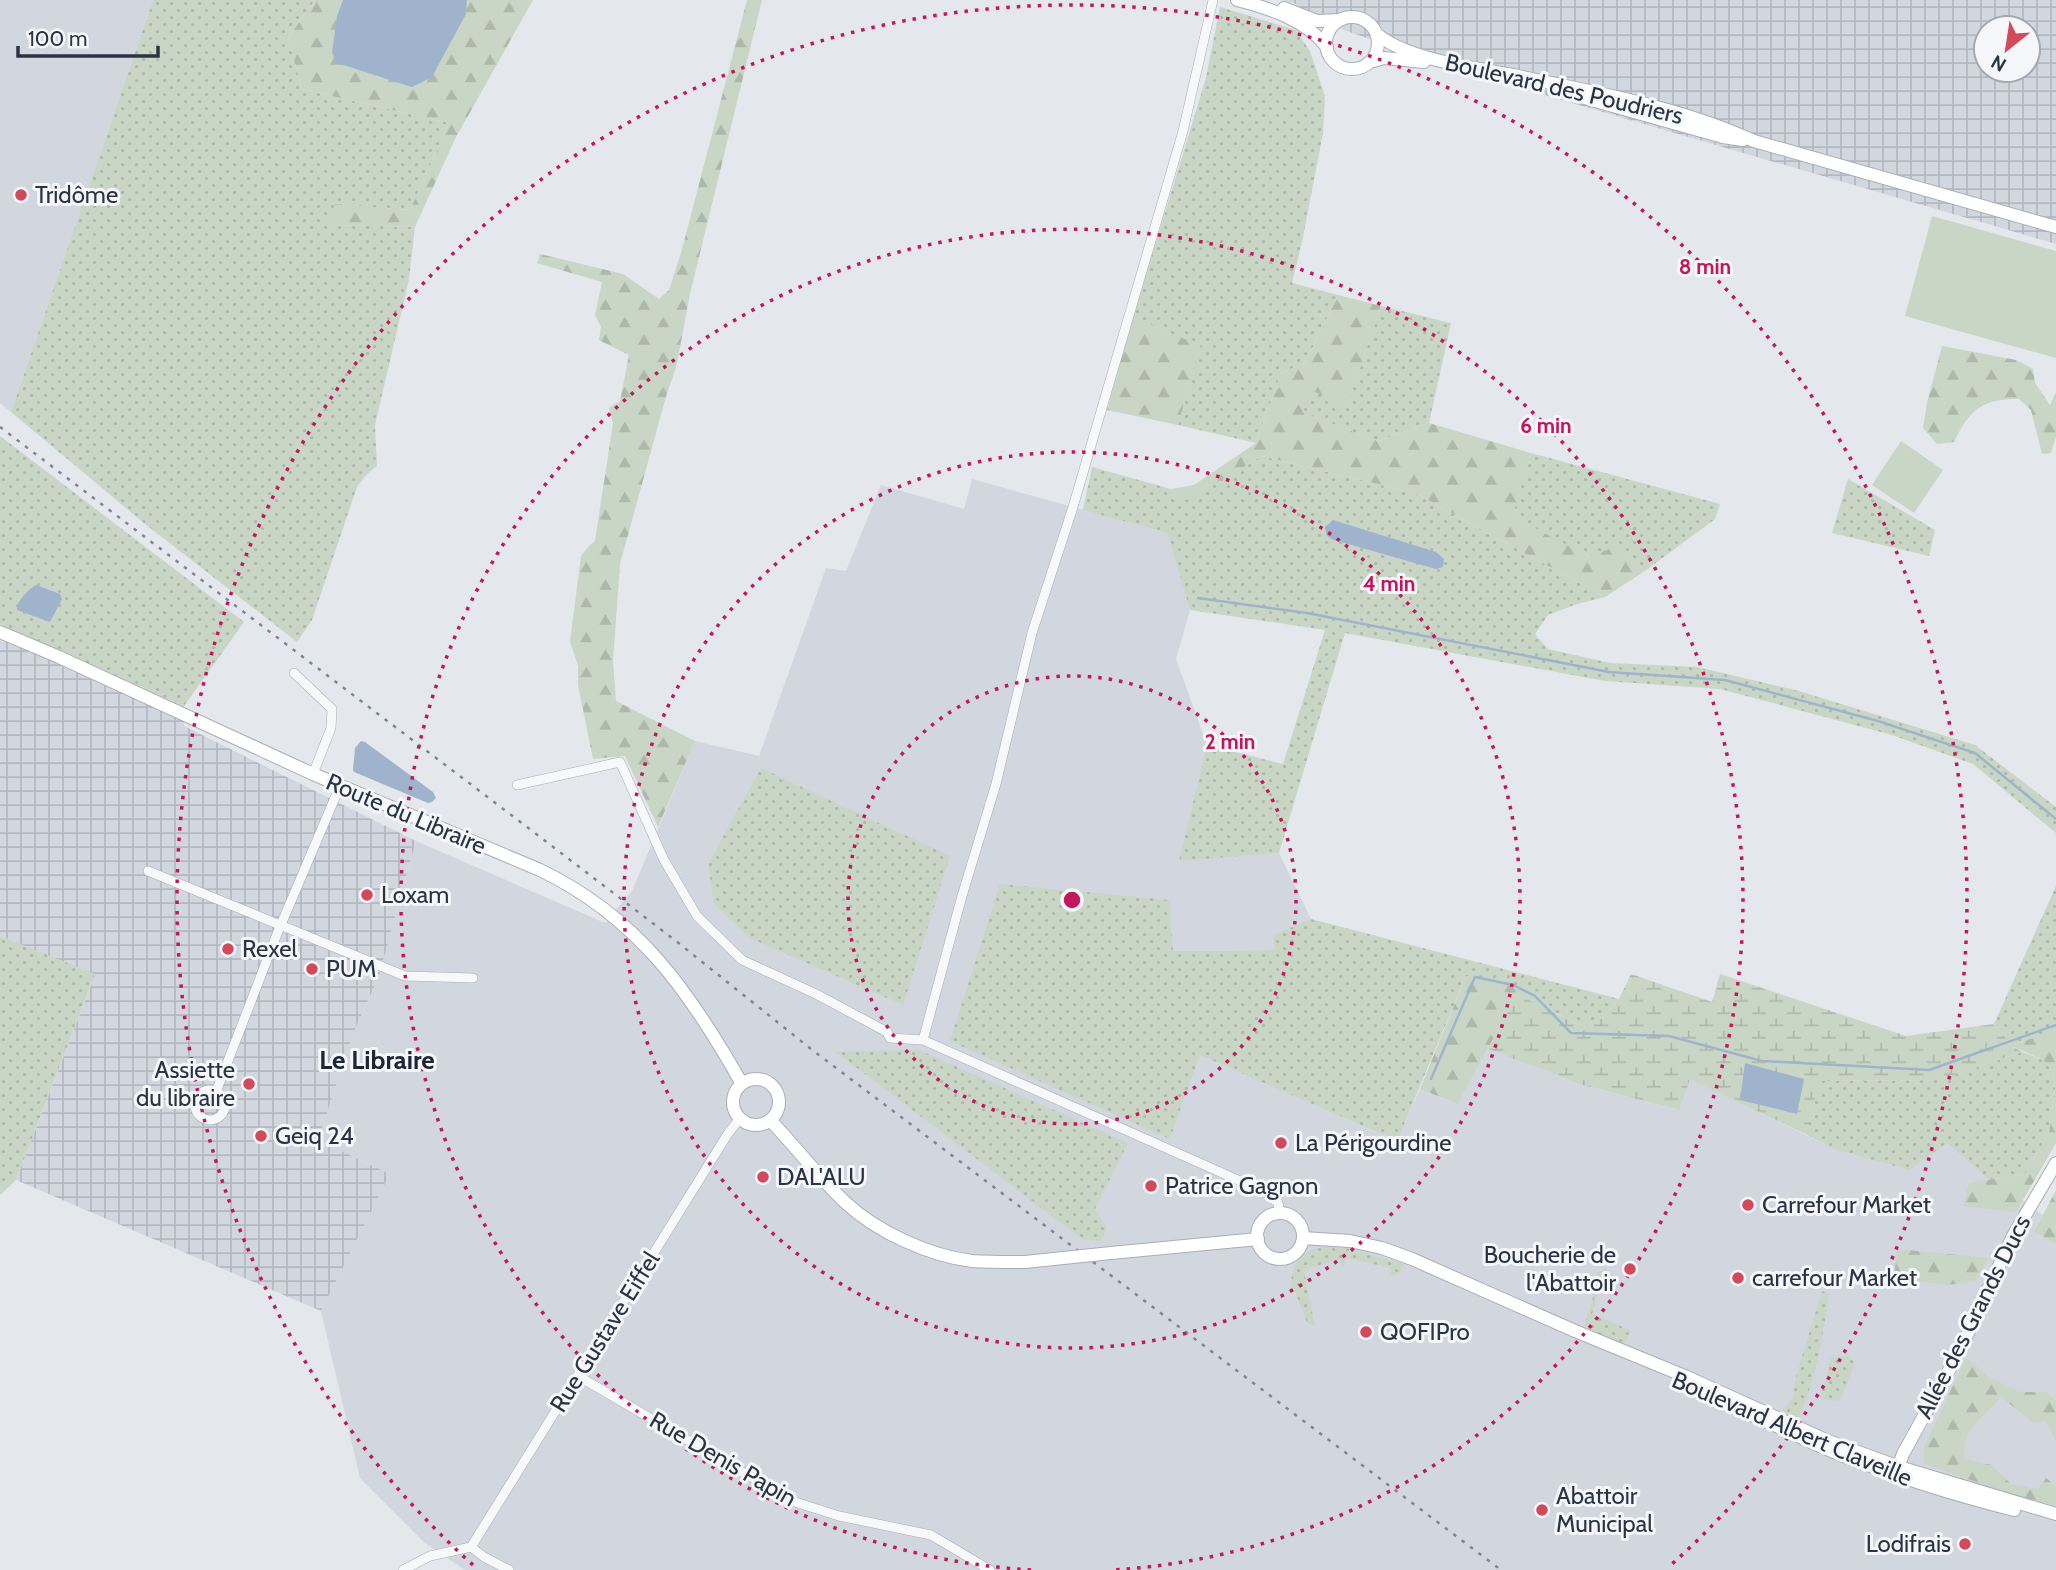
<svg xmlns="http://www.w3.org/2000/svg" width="2056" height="1570" font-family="Cabin,sans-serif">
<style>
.built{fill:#d2d6de}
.industrial{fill:url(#industrial-grid);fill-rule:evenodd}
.grass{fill:url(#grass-dots)}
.forest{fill:url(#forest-firs)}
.wetland{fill:url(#wetland-marsh)}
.pitch{fill:#c9d6c5}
.water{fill:#9fb4cc}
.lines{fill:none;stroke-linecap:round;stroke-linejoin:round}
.stream{stroke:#9fb4cc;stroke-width:2.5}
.minor-casing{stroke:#a9aeb7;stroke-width:10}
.secondary-casing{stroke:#a9aeb7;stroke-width:14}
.minor{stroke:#f7f8fa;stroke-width:9}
.secondary{stroke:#fff;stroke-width:12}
.rail{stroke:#7d8696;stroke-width:2.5;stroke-dasharray:3.5 7;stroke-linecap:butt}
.secondary-bridge-casing{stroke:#a9aeb7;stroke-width:14;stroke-linecap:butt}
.secondary-bridge{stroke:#fff;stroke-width:12}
.ring{fill:none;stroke:#c2185b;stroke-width:3.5;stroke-dasharray:3.5 7}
.poi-dot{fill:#d1495b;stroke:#f4f6f9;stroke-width:2.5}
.labels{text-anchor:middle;stroke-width:6;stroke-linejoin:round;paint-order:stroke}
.street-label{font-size:24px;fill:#2b3445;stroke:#f4f6f9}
.poi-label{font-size:24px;fill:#2b3445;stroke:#f4f6f9;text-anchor:start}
.neighbourhood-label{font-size:26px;font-weight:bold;fill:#1d2536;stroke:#f4f6f9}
.centre{fill:#c2185b;stroke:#f4f6f9;stroke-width:3.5}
.ring-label{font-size:21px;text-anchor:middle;font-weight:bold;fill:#c2185b;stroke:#f4f6f9;stroke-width:6;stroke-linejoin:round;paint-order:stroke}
</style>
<defs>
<pattern id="industrial-grid" width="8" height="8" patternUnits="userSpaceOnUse" patternTransform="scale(1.75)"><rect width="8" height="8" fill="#d2d6de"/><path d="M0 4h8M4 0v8" fill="none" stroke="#b4b8c0"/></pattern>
<pattern id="grass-dots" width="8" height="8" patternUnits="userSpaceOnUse" patternTransform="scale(1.75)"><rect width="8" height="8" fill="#c9d6c5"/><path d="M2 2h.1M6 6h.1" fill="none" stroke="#adb8ab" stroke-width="1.8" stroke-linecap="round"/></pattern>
<pattern id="forest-firs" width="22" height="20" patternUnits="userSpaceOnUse" patternTransform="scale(1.75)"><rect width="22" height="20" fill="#c9d6c5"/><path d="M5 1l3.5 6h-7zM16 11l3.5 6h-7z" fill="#adb8ab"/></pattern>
<pattern id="wetland-marsh" width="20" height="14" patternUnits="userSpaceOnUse" patternTransform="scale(1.75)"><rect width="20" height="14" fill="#c9d6c5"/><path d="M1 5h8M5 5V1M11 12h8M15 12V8" fill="none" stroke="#adb8ab"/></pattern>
</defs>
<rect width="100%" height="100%" fill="#e4e7ec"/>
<path class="built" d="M 0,0 L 153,0 L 11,412 L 0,403 Z
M 972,479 L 1167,533 L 1190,610 L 1176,659 L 1207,745 L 1180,860 L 1279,853 L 1311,919 L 1274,935 L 1275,950 L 1173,951 L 1170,1139 L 1200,1054 L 1396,1141 L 1420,1089 L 1458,1104 L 1488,1049 L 1579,1084 L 1678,1110 L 1690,1078 L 1832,1148 L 1947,1143 L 1989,1180 L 1996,1182 L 2056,1224 L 2056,1570 L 465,1570 L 425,1543 L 360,1478 L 321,1311 L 390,1174 L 318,1140 L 354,1031 L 378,979 L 416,841 L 605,923 L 632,891 L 695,741 L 759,756 L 826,568 L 846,571 L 881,485 L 964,509 Z"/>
<path class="industrial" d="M 1283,0 L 2056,0 L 2056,244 L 1455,69 L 1321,22 L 1294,3 ZM 1986,28 L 2028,28 L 2028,70 L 1986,70 Z
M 0,624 L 184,706 L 184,726 L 416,841 L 378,979 L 354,1031 L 318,1140 L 390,1174 L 321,1311 L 16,1180 L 95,975 L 0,936 Z"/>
<path class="grass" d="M 153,0 L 315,0 L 288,38 L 302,89 L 449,123 L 410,210 L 335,205 L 330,225 L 415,227 L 409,279 L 375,425 L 377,466 L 366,475 L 357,487 L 312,620 L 297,642 L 145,524 L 11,412 Z
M 1220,7 L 1296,30 L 1310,51 L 1325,96 L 1323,133 L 1302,242 L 1292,283 L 1338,295 L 1305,363 L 1281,373 L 1256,443 L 1178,425 L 1200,347 L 1149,324 L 1131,324 L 1206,78 Z
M 1381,306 L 1451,323 L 1429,423 L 1378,441 L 1301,412 L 1313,390 L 1347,406 Z
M 0,436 L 244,622 L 184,706 L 0,624 Z
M 1531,453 L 1720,504 L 1715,519 L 1645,571 L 1617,547 L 1589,557 L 1512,516 Z
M 1262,456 L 1415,493 L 1605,597 L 1577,604 L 1548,615 L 1535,634 L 1548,649 L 1610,663 L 1697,667 L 1799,691 L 1975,745 L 2056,807 L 2056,833 L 1973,764 L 1892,735 L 1720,689 L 1605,681 L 1345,633 L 1279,853 L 1179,861 L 1207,745 L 1283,764 L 1325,630 L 1190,610 L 1167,533 L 1083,510 L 1092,467 L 1171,489 L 1184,500 Z
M 1848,479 L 1935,530 L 1929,556 L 1832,533 Z
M 761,768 L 950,856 L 903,1005 L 750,938 L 714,904 L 708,864 Z
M 1000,884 L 1169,900 L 1173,951 L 1275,950 L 1273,935 L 1311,919 L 1619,999 L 1603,1018 L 1579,1025 L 1554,1012 L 1536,991 L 1466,976 L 1397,1141 L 1200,1055 L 1170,1139 L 950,1041 Z
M 2056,886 L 2056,1029 L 2012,1046 L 1994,1024 Z
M 0,936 L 95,974 L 16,1180 L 0,1195 Z
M 919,1050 L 1128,1143 L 1095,1209 L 1107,1228 L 1100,1242 L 1082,1239 L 836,1052 Z
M 2022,1052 L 2043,1060 L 2053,1071 L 2055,1089 L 2049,1133 L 2025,1174 L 1989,1180 L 1947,1143 L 1909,1170 L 1832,1148 L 1805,1134 L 1819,1081 L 1939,1080 Z
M 1326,1246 L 1346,1248 L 1400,1263 L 1403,1265 L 1399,1274 L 1390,1275 L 1391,1268 L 1347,1258 L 1343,1267 L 1338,1259 L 1304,1271 L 1315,1326 L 1307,1323 L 1295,1291 L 1290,1292 C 1292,1265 1297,1252 1326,1246 Z
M 1606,1269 L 1592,1314 L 1630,1330 L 1625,1343 L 1620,1343 L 1590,1330 L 1585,1325 L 1595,1290 L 1597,1272 Z
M 1822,1291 L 1829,1294 C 1823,1337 1816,1381 1797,1420 L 1782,1410 L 1793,1398 L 1795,1380 Z
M 1849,1356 L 1855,1363 L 1841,1399 L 1835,1401 L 1820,1398 L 1831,1358 Z"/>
<path class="forest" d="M 315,0 L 533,0 L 455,139 L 415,227 L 329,225 L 335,204 L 410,210 L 449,123 L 302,89 L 288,38 Z
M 747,0 L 762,0 L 690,294 L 676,368 L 667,393 L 620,564 L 613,661 L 616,701 L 695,741 L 658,827 L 625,756 L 593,759 L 578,685 L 578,665 L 570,642 L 581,556 L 589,546 L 595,541 L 613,423 L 609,408 L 620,401 L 629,355 L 599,340 L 601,327 L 595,315 L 602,282 L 537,263 L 540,254 L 623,274 L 659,299 L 669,290 L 681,253 Z
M 1338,295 L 1381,306 L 1347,407 L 1313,391 L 1302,412 L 1378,441 L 1429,423 L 1531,453 L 1513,516 L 1589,557 L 1617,546 L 1645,571 L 1605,597 L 1415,493 L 1262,456 L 1184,501 L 1171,489 L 1194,485 L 1256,443 L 1281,373 L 1305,363 Z
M 1131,324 L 1149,324 L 1201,346 L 1178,425 L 1107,410 Z
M 1942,346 L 2016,360 L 2033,369 L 2035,383 L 2050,405 L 2056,392 L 2056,437 L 2051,453 L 2042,454 L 2031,410 L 2019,399 C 1982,399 1970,409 1954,442 L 1937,444 L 1923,428 L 1927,403 Z
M 1466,976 L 1536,991 L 1554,1012 L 1517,995 L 1458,1104 L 1420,1089 Z
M 2056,1029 L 2056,1143 L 2016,1212 L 1963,1206 L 1969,1183 L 2025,1174 L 2049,1133 L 2055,1089 L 2053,1071 L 2043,1060 L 2012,1046 Z
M 2056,1190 L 2056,1244 L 2034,1232 Z
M 1897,1249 L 1989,1258 L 1976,1281 L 1948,1285 L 1894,1278 Z
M 1966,1358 L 1989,1377 L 2019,1392 L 2046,1392 L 2056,1400 L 2056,1441 L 2046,1421 L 2034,1423 L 2001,1397 C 1992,1408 1973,1424 1967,1436 C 1965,1443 1965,1452 1964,1459 L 1992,1465 L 2011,1484 L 2038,1489 L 2046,1478 L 2056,1486 L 2056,1506 L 2005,1492 L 1925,1464 L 1923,1449 Z"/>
<path class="wetland" d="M 1631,974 L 1712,1002 L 1720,974 L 1906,1036 L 1994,1024 L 2012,1046 L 2022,1052 L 1939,1080 L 1820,1081 L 1805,1134 L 1690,1079 L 1679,1110 L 1579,1084 L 1488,1049 L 1517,994 L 1579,1025 L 1603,1018 L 1619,999 Z"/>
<path class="pitch" d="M 1932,216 L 2056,251 L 2056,358 L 1905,316 Z
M 1901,441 L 1943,470 L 1914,513 L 1872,485 Z"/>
<path class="water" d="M 343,0 L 467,0 L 466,14 L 432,77 L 412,87 L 337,63 L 332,53 L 337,16 Z
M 1333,520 L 1436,552 L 1444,559 L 1443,567 L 1436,569 L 1334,540 L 1327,536 L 1325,527 Z
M 36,585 L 60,594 L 62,599 L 50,622 L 17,610 C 17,600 28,590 36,585 Z
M 361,741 L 365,742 L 433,792 L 436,798 L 432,802 L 428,803 L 354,772 L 353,770 L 355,748 Z
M 1745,1063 L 1804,1079 L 1797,1114 L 1740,1100 Z"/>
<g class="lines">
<path class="stream" d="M 1198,598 L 1307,613 L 1609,672 L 1725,680 L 1878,721 L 1975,753 L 2056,819
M 1431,1079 L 1475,977 L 1513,985 L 1535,996 L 1571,1033 L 1669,1036 L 1762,1061 L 1929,1070 L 2056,1025"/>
<defs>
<path id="minor" d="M 294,673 L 332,709 L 331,728 L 313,774
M 517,785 L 620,762 L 664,860 L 697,916 L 742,960 L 816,994 L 887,1032 L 890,1038 L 923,1040 L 1265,1192 L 1278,1203 L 1280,1213
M 148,871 L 405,976 L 473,978
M 923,1040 L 962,896 L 996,784 L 1032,633 L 1073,507 L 1183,131 L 1213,0
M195 1105a15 15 0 1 1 30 0a15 15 0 1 1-30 0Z
M 216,1092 L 277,934 L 340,786
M 578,1376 L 792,1501 L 839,1516 L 931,1535 L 990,1570
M 471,1547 L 727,1135 L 740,1118
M 471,1547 L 484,1557 L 509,1570
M 403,1570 L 430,1556 L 471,1547"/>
<path id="secondary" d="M 1237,0 C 1269,8 1306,20 1327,47
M 1284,8 L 1317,21 L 1340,20
M1326 43a26 26 0 1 1 52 0a26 26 0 1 1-52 0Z
M 1377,34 C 1407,60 1478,68 1518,76 C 1597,93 1680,107 1754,141 L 2056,227
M 1370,62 L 1384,58 L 1424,62
M 1581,97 L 1723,137 L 1743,140
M 0,632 L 59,657 L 313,774 L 540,870 C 638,917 690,992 742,1084
M733 1102a23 23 0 1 1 46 0a23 23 0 1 1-46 0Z
M 770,1120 C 796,1147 819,1178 846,1203 C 877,1232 930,1256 972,1261 C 989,1262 1008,1262 1025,1262
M1257 1236a23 23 0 1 1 46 0a23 23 0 1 1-46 0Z
M 1303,1238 L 1350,1241 L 1382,1248 L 1412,1259 L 1575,1331 L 1687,1377 L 1828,1441 L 1899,1467 L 2056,1514
M 1111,1253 L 1258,1239
M 1752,1415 C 1782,1428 1811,1443 1841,1455 C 1897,1477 1955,1495 2014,1510
M 1896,1473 L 1903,1454 L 1959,1352 L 2013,1236 L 2056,1163"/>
</defs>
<use href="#minor" class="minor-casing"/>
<use href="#secondary" class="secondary-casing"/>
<use href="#minor" class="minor"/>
<use href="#secondary" class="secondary"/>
<path class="rail" d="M 0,427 L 527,827 L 676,941 L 811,1049 L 1501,1570"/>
<defs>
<path id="secondary-bridge" d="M 1025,1262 L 1111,1253"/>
</defs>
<use href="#secondary-bridge" class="secondary-bridge-casing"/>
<use href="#secondary-bridge" class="secondary-bridge"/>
</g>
<g class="ring">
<circle cx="1072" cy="900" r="224"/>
<circle cx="1072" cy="900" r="448"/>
<path d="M1031 1570A671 671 0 1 1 1113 1570"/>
<path d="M473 1565A895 895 0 1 1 1671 1565"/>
</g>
<g class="poi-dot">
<circle cx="21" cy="195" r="7"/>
<circle cx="367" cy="895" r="7"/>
<circle cx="228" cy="949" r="7"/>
<circle cx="312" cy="969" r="7"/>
<circle cx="249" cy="1084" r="7"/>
<circle cx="261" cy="1136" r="7"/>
<circle cx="1281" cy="1143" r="7"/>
<circle cx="763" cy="1177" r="7"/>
<circle cx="1151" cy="1186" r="7"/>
<circle cx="1748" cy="1205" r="7"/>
<circle cx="1630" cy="1269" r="7"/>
<circle cx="1738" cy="1278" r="7"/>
<circle cx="1366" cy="1332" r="7"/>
<circle cx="1542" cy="1510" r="7"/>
<circle cx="1965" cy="1544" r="7"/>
</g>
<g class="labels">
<g class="street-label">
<text transform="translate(1564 89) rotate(13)" y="8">Boulevard des Poudriers</text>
<text transform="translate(406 814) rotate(23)" y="8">Route du Libraire</text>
<text transform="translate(1973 1317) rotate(-63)" y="8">Allée des Grands Ducs</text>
<text transform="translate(605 1332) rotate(-58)" y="8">Rue Gustave Eiffel</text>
<text transform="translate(1792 1429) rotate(23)" y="8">Boulevard Albert Claveille</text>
<text transform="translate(723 1459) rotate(30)" y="8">Rue Denis Papin</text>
</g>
<g class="poi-label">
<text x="35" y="203">Tridôme</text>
<text x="381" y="903">Loxam</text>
<text x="242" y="957">Rexel</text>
<text x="326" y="977">PUM</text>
<text x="235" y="1078" text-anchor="end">Assiette<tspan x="235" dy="28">du libraire</tspan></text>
<text x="275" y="1144">Geiq 24</text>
<text x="1295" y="1151">La Périgourdine</text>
<text x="777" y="1185">DAL'ALU</text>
<text x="1165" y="1194">Patrice Gagnon</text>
<text x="1762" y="1213">Carrefour Market</text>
<text x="1616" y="1263" text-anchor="end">Boucherie de<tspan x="1616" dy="28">l'Abattoir</tspan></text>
<text x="1752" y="1286">carrefour Market</text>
<text x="1380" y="1340">QOFIPro</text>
<text x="1556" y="1504">Abattoir<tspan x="1556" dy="28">Municipal</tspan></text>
<text x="1951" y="1552" text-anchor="end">Lodifrais</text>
</g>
<g class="neighbourhood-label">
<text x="377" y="1069">Le Libraire</text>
</g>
</g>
<circle cx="1072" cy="900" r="10" class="centre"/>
<g class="ring-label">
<text x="1705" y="274">8 min</text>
<text x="1546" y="433">6 min</text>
<text x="1389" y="591">4 min</text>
<text x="1230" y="749">2 min</text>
</g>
<g transform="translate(2007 49) rotate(210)"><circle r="33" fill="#f4f6f9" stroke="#a4a8b1" stroke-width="2"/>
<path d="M0-5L12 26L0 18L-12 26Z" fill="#d1495b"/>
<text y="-10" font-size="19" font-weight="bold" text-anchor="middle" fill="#2b3445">N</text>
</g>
<path d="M18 46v10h140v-10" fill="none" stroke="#2b3445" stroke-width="3.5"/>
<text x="28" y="46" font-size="21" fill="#2b3445" stroke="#f4f6f9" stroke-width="5" paint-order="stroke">100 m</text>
</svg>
